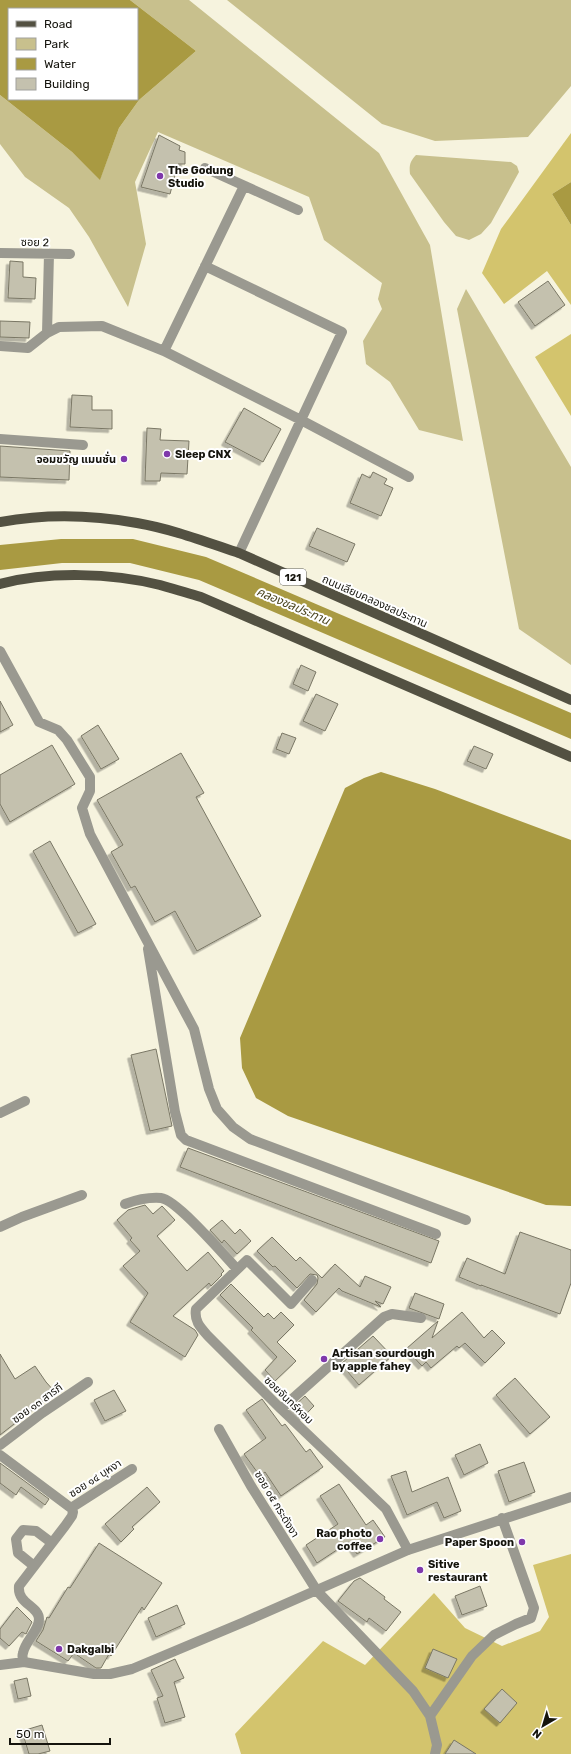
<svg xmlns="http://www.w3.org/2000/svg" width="571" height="1754" font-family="Rubik,'Noto Sans Thai',sans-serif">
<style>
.green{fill:#c8c08d}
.forest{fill:#d3c46d}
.water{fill:#a99a42;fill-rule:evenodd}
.building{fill:#c4c1ae;stroke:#7a7765;filter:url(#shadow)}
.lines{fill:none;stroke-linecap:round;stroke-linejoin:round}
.street{stroke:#9a9990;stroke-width:10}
.primary{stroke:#535142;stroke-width:10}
.poi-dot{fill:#7f38ab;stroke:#fff;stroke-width:1.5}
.labels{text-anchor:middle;stroke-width:4;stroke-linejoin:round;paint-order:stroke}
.shield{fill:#fff;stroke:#5b5a56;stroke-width:1}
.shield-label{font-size:10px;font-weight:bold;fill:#15140d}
.poi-label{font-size:11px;font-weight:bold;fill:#15140d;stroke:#fff;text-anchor:start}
.street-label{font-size:11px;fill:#15140d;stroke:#fff}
.water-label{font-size:12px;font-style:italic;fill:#4a441e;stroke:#fff}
</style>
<defs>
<filter id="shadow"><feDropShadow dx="-3.5" dy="3.5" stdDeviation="0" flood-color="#0004"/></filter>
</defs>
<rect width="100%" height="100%" fill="#f6f3de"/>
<path class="green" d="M 130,0 L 189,0 L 379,153 L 430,245 L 463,441 L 419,430 L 390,382 L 366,364 L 363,341 L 382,309 L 378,299 L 382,283 L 324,240 L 309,197 L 158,132 L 135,182 L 146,244 L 128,307 L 89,237 L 69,208 L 25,177 L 0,144 L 0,95 L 72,152 L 100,179 L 119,128 L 139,100 L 196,51 Z
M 227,0 L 571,0 L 571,86 L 528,137 L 435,141 L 382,124 Z
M 416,155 L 511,162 L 517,166 L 519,172 L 491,223 L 481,234 L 469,240 L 456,236 L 444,222 L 410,174 C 409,166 410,161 416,155 Z
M 466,289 L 571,467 L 571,665 L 519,629 L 457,309 Z"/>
<path class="forest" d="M 571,133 L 571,182 L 552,194 L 571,225 L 571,305 L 547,271 L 504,304 L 482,273 L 501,229 Z
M 571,334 L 571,416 L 535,357 Z
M 571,1554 L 571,1754 L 241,1754 L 235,1734 L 323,1641 L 365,1665 L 434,1593 L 465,1628 L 502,1646 L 540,1631 L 549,1617 L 533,1565 Z"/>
<path class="water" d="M 0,0 L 130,0 L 196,51 L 139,100 L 119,128 L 100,180 L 72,152 L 0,95 ZM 9,9 L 137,9 L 137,99 L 9,99 Z
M 571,182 L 571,225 L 552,194 Z
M 61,539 L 133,539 L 206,557 L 571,713 L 571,739 L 199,580 L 130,563 L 62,563 L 0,570 L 0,545 Z
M 381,772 L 435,789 L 571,840 L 571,1206 L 546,1205 L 288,1116 L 256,1098 L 242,1068 L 240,1038 L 345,788 L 364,778 Z"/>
<path class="building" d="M 159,135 L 180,146 L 179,150 L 185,152 L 185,164 L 178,164 L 170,194 L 141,187 Z
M 10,261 L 23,262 L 23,277 L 36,278 L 35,299 L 8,298 Z
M 548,281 L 565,305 L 535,326 L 518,302 Z
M 0,321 L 30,322 L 29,338 L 0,337 Z
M 72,395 L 92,396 L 92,410 L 112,410 L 112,429 L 70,427 Z
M 244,408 L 281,429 L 263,462 L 225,442 Z
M 147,428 L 161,429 L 160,440 L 189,441 L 187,474 L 161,473 L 160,481 L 145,481 Z
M 0,446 L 70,451 L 69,480 L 0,477 Z
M 373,472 L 387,479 L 384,484 L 393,488 L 381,516 L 350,503 L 362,474 L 370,478 Z
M 317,528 L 355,544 L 347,562 L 309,546 Z
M 301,665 L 316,672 L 308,691 L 293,684 Z
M 316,694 L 338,704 L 325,731 L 303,721 Z
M 0,701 L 13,725 L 0,732 Z
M 98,725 L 119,759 L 101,769 L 81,736 Z
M 282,733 L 296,738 L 289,754 L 276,749 Z
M 52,745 L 75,784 L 10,822 L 0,804 L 0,775 Z
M 474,746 L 493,754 L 486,769 L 467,761 Z
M 181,753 L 204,793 L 196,797 L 261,916 L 197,951 L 175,911 L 155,922 L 135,886 L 131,888 L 111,852 L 123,845 L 97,800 Z
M 50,841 L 96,924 L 78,933 L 33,851 Z
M 156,1049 L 172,1126 L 150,1131 L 131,1055 Z
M 188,1148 L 439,1241 L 431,1263 L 180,1167 Z
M 145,1205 L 153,1214 L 162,1206 L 175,1220 L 157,1236 L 187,1271 L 208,1252 L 224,1271 L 221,1274 L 222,1275 L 211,1286 L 209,1283 L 173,1316 L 195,1330 L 198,1335 L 185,1357 L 130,1322 L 148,1293 L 123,1266 L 140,1251 L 130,1240 L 132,1238 L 117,1220 L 128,1210 Z
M 222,1220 L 235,1234 L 240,1229 L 251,1241 L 237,1254 L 224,1240 L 222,1243 L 210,1230 Z
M 520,1232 L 571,1250 L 571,1283 L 560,1314 L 481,1285 L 481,1286 L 459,1277 L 467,1258 L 505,1274 Z
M 272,1237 L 296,1261 L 300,1257 L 322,1278 L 335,1264 L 360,1287 L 365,1276 L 391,1287 L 383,1304 L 375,1301 L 381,1307 L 342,1291 L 339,1288 L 316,1312 L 304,1300 L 317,1284 L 318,1278 L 317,1275 L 310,1274 L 297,1288 L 275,1266 L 273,1267 L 257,1251 Z
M 231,1284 L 264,1317 L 268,1313 L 274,1319 L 281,1312 L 294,1325 L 277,1342 L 296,1361 L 275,1381 L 265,1370 L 277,1357 L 251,1330 L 253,1328 L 220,1295 Z
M 415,1293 L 444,1304 L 439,1319 L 409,1308 Z
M 462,1312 L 484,1338 L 492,1330 L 505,1343 L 485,1363 L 465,1343 L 459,1348 L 457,1346 L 431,1368 L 426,1362 L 422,1366 L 406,1349 L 438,1321 L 432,1338 Z
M 373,1336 L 392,1356 L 359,1385 L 341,1364 Z
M 0,1354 L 15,1379 L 35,1366 L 46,1382 L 55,1392 L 0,1435 Z
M 515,1378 L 550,1417 L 530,1434 L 496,1395 Z
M 114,1390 L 126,1411 L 105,1421 L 94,1400 Z
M 305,1396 L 314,1406 L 303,1417 L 293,1407 Z
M 262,1399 L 282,1426 L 285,1424 L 306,1452 L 310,1449 L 323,1467 L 281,1496 L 265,1472 L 260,1476 L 244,1454 L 266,1438 L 246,1410 Z
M 480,1444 L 488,1463 L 464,1475 L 455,1455 Z
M 524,1462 L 535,1492 L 509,1502 L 498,1471 Z
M 0,1463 L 49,1499 L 45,1505 L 21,1487 L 16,1495 L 0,1483 Z
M 406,1471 L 412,1492 L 448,1477 L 461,1511 L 444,1518 L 437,1502 L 407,1515 L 391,1476 Z
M 339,1484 L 366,1525 L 373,1520 L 385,1537 L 357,1554 L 349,1542 L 317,1563 L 306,1545 L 338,1524 L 320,1496 Z
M 147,1487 L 160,1502 L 132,1527 L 134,1529 L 121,1542 L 105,1524 Z
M 99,1543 L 162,1583 L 144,1610 L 142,1607 L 111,1656 L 109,1654 L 101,1668 L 96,1668 L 74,1653 L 68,1661 L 36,1641 L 43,1630 L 47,1617 L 49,1618 L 68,1587 L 70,1588 Z
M 360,1578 L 385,1597 L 384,1599 L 401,1612 L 386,1631 L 369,1618 L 367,1622 L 338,1601 L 354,1581 Z
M 480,1586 L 487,1606 L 462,1615 L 455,1596 Z
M 177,1605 L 185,1624 L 156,1637 L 148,1618 Z
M 17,1607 L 32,1622 L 26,1634 L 22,1632 L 9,1646 L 0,1638 L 0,1629 Z
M 433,1649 L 457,1659 L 448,1678 L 425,1668 Z
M 175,1659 L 184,1678 L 174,1682 L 185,1717 L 165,1723 L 157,1698 L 163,1696 L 151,1670 Z
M 27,1678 L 31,1696 L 18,1699 L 14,1681 Z
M 502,1689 L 517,1703 L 500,1723 L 484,1709 Z
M 42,1725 L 50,1751 L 38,1754 L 29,1754 L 22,1731 Z
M 454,1740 L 476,1754 L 445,1754 Z"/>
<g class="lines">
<path class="street" d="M 205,168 L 298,210
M 0,253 L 70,254
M 205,266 L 342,332 L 239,553
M 47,333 L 49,254
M 0,346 L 28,348 L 47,333 L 59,327 L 102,326 L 164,351 L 301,420 L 409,477
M 164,351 L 244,186
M 0,439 L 83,445
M 0,651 L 39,722 L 58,730 L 67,740 L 90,777 L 90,791 L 82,808 L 90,834 L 194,1029 L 209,1089 L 217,1109 L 233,1127 L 250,1139 L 466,1220
M 148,949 L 175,1112 L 181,1135 L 186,1140 L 436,1234
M 0,1113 L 25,1101
M 125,1204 C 136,1200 148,1197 161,1198 C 177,1200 223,1254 236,1268
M 0,1227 L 22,1217 L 82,1195
M 312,1280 L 291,1304 L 247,1260 L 196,1309 C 194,1321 200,1327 208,1336 L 281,1409 L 386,1509 L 408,1550
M 281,1409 L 384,1317 L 392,1314 L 421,1318
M 219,1429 L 251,1486 L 317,1591 L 413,1691 L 430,1716 L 437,1745 L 435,1754
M 0,1445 L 42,1413 L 88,1382
M 0,1455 L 71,1508 L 73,1512 L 72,1516 L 65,1526 L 19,1586 C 17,1604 39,1606 39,1619 C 39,1631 25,1641 23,1653 C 22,1656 23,1660 24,1662
M 71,1508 L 132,1469
M 34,1566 L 18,1553 L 16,1539 L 23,1530 L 36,1531 L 52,1543
M 0,1665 L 24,1662 L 94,1674 L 110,1674 L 132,1669 L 244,1622 L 408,1550 L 571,1497
M 430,1716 L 472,1656 L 494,1635 L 516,1624 L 531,1618 L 534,1608 L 502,1518"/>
<path class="primary" d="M 0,522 C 44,514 93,515 137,523 C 172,529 206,542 239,553 L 571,700
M 0,584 C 48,571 112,573 160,585 C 174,589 188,593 201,597 L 571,757"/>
</g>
<g class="poi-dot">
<circle cx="160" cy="176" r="4"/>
<circle cx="167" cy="454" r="4"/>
<circle cx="124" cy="459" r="4"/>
<circle cx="324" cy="1359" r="4"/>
<circle cx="380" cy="1539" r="4"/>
<circle cx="522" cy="1542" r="4"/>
<circle cx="420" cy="1570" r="4"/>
<circle cx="59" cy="1649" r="4"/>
</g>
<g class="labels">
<rect class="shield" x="280" y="569" width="26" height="16" rx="3"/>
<g class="shield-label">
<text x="293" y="581">121</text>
</g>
<g class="poi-label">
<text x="168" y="174">The Godung<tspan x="168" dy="13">Studio</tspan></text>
<text x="175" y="458">Sleep CNX</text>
<text x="116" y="463" text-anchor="end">จอมขวัญ แมนชั่น</text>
<text x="332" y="1357">Artisan sourdough<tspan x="332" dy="13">by apple fahey</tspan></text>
<text x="372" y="1537" text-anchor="end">Rao photo<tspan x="372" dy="13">coffee</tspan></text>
<text x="514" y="1546" text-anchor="end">Paper Spoon</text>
<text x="428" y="1568">Sitive<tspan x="428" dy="13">restaurant</tspan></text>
<text x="67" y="1653">Dakgalbi</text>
</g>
<g class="street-label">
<text transform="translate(35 242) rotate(1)" y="4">ซอย 2</text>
<text transform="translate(375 601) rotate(24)" y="4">ถนนเลียบคลองชลประทาน</text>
<text transform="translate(289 1400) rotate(44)" y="4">ซอยจันทร์หอม</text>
<text transform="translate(37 1403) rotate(-36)" y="4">ซอย ๑๓ สารภี</text>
<text transform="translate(95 1478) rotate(-33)" y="4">ซอย ๑๔ บุหงา</text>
<text transform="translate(277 1504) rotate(59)" y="4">ซอย ๐๕ กระดังงา</text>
</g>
<g class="water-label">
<text transform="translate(293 606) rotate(23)" y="4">คลองชลประทาน</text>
</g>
</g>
<rect x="8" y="8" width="130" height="92" fill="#ffffff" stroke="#a1a19e"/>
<rect x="16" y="21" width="20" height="6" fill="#535142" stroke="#a1a19e"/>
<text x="44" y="28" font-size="12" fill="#15140d">Road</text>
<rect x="16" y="38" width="20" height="12" fill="#c8c08d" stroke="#a1a19e"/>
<text x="44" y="48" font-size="12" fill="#15140d">Park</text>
<rect x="16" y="58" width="20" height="12" fill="#a99a42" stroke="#a1a19e"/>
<text x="44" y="68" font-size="12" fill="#15140d">Water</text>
<rect x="16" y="78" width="20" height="12" fill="#c4c1ae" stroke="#a1a19e"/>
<text x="44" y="88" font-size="12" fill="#15140d">Building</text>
<g transform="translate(543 1726) rotate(218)" stroke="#ffffff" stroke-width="3" paint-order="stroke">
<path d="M0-3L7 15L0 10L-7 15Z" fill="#15140d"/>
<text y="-6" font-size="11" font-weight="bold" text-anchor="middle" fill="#15140d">N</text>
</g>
<path d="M10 1738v6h100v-6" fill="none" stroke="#15140d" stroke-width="2"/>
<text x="16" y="1738" font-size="12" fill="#15140d" stroke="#ffffff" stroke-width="3" paint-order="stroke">50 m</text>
</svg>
